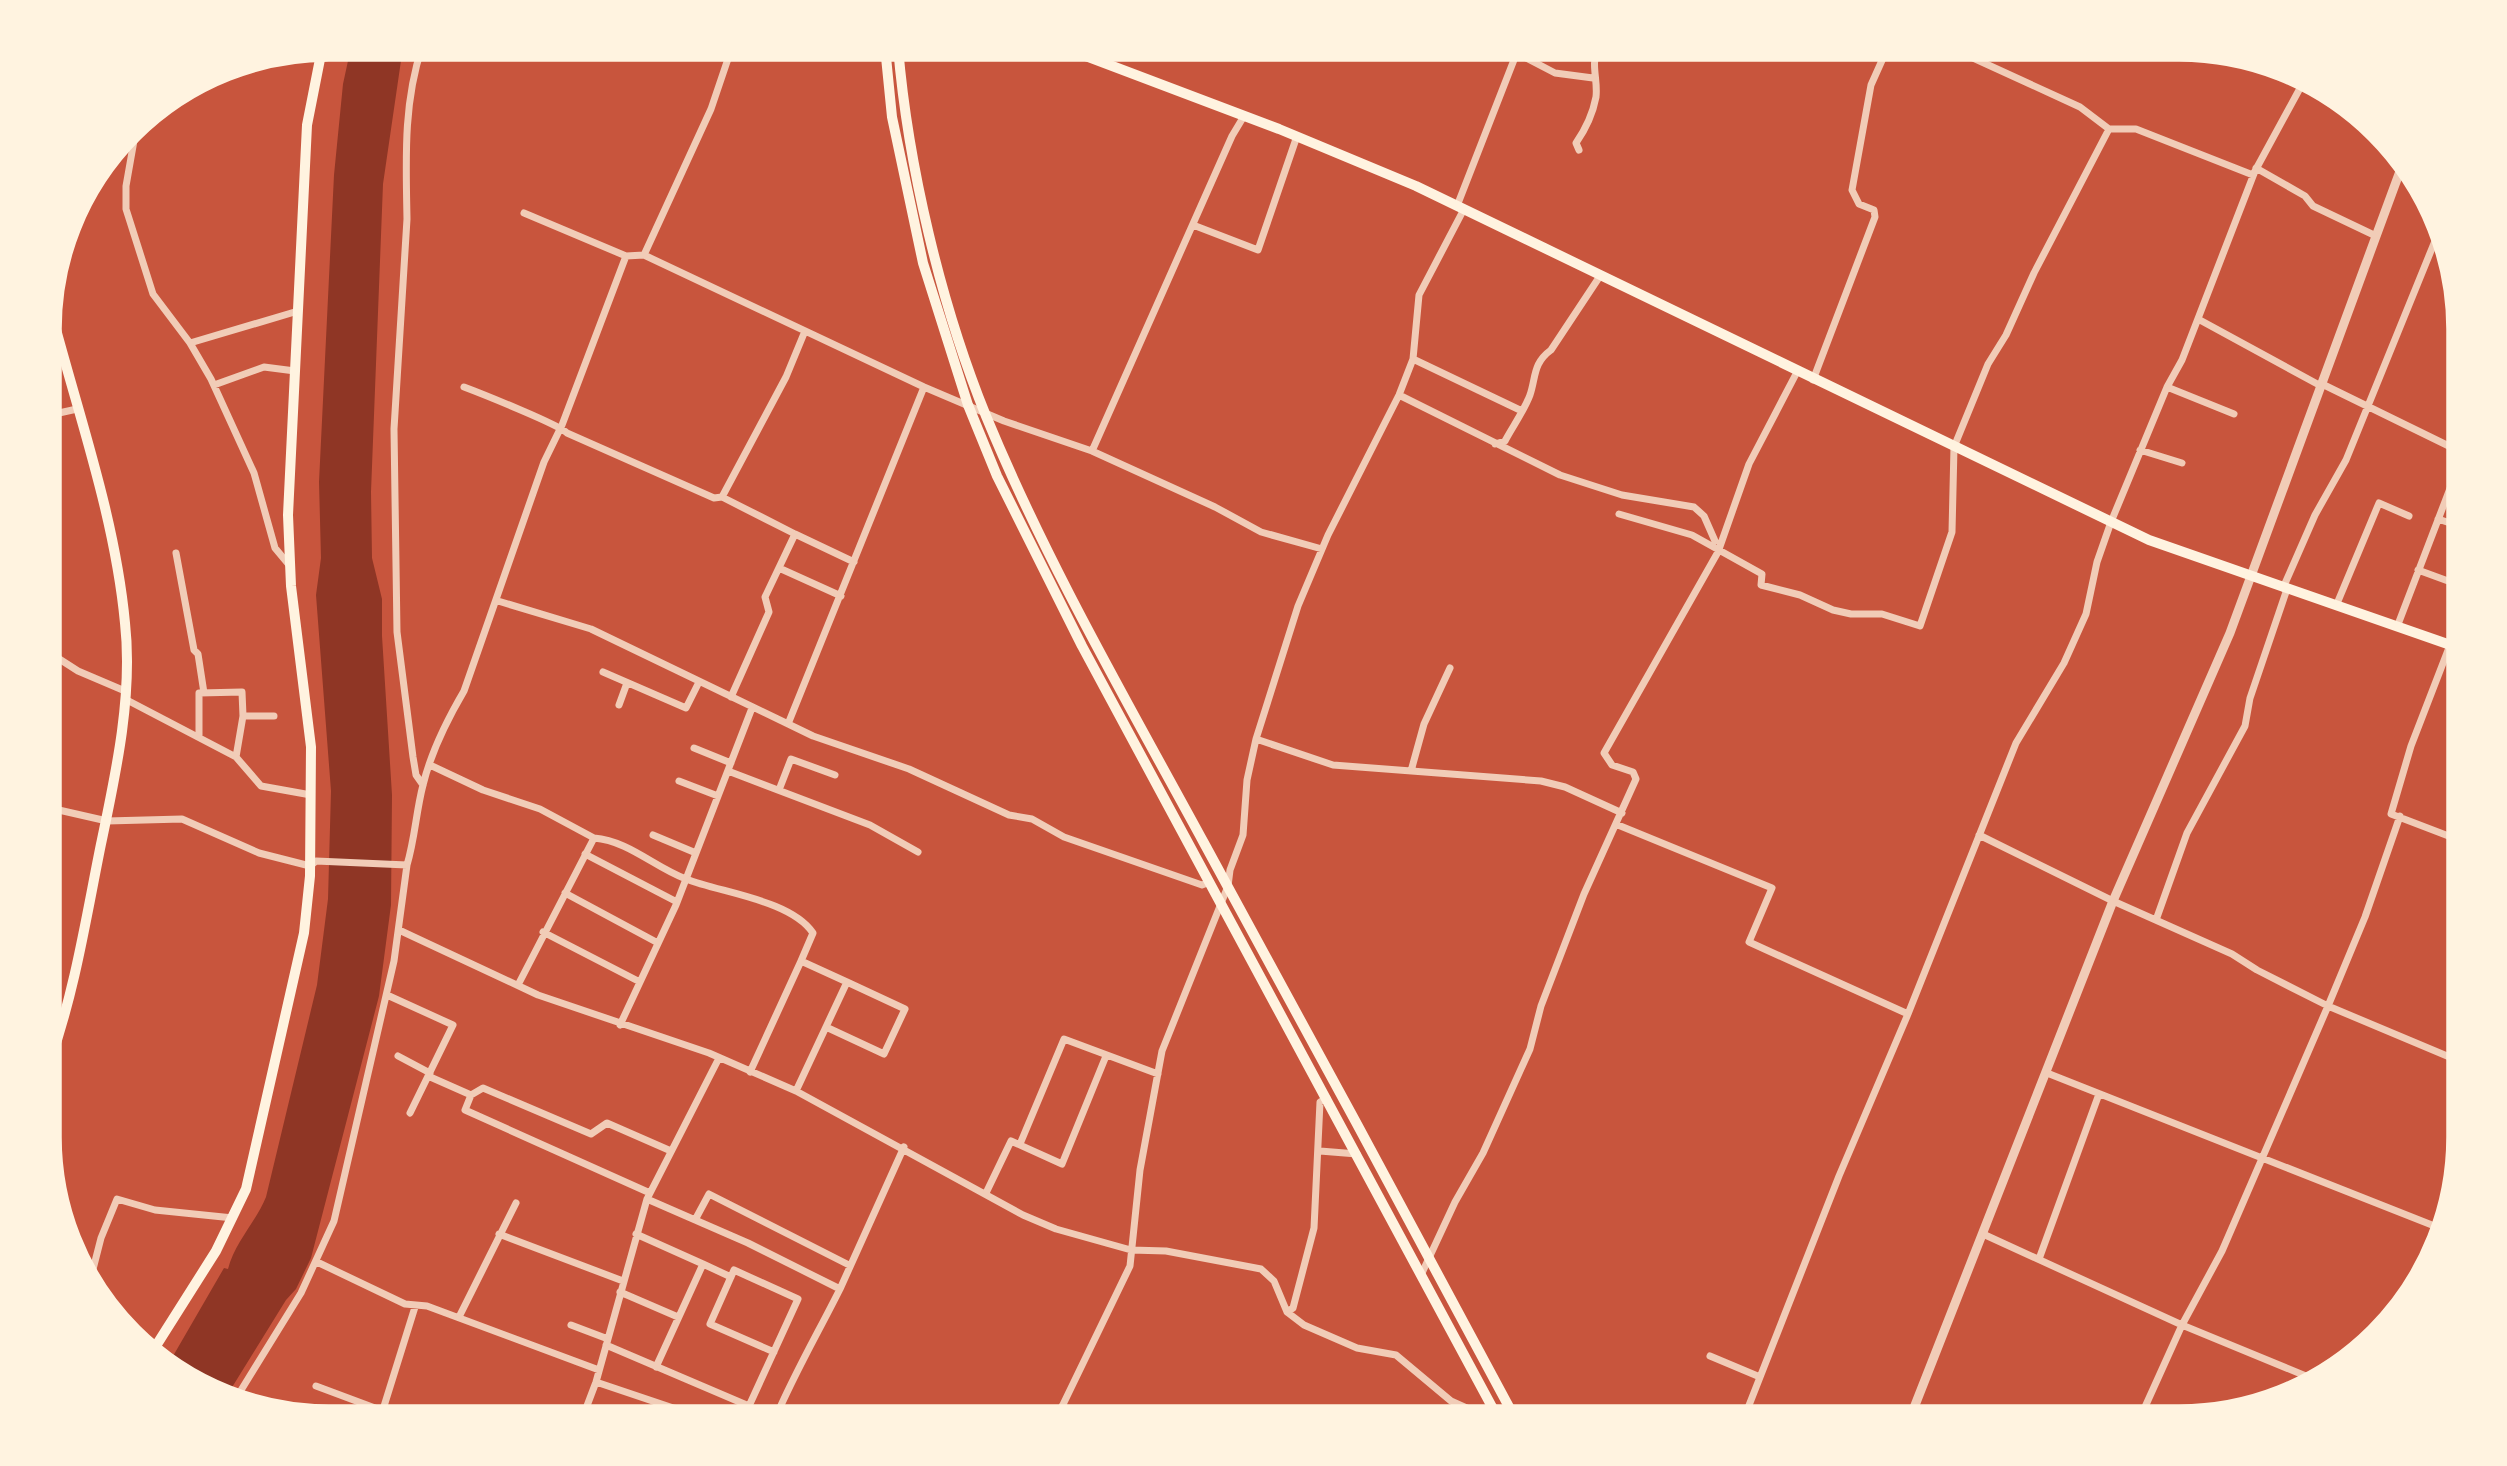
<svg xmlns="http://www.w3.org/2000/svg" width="2507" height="1466" font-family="'Source Sans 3',sans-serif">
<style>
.water{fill:#8f3625}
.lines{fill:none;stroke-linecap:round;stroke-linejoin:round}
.minor{stroke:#f1ccb7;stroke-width:7}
.tertiary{stroke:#f1ccb7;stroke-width:9}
.secondary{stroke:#fff3e0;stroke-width:10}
.primary{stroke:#fff3e0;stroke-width:10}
.rim{fill:none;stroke:#fff3e0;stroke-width:3.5}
</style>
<rect width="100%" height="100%" fill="#c8553d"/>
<path class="water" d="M 351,47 L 403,47 L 383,184 L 371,492 L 372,558 L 382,599 L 382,636 L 392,795 L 391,905 L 379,996 L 311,1258 L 296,1289 L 286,1300 L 226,1397 L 188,1381 L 169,1363 L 224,1268 L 228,1269 C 235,1242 256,1222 266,1197 L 317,985 L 328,899 L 331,791 L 316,595 L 321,558 L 319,482 L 334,175 L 343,84 Z"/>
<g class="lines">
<path class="minor" d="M 422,47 C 403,104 406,161 407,219 L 394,429 L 397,632 L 413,757 L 416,775 L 423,785
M 732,47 L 711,109 L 644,255 L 924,387 L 1004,421 L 1092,451 L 1215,507 L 1261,532 L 1322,549
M 1483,47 L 1517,53 L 1555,73 L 1593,78
M 1949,47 L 2080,107 L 2109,129 L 2136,129 L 2253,175
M 141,119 L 135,135 L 126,186 L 126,209 L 153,294 L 190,343 L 211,379 L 254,473 L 275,548 L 290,566
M 1579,150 L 1576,143 C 1585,130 1593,113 1596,97 C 1598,80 1591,67 1597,47
M 2256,168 L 2305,196 L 2313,206 L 2376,236
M 101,172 L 104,173
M 1457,206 L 1519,47
M 524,213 L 626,256
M 1193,225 L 1258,250 L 1297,136
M 2198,319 L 2321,386
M 190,343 L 298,311
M 1413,359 L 1522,411
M 1813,380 L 1875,217 L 1874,210 L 1859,204 L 1852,190 L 1871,85 L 1888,47
M 2322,384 L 2459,451
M 214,385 L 264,367 L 295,371
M 464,387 C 480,393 560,425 567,433 L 714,498 L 722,497
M 2167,387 L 2234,414
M 1399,395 L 1560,475 L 1622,495 L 1694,507 L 1704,516 L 1715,541
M 50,415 L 77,409
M 1495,444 L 1505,441 C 1513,426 1524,411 1530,395 C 1536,377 1533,363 1551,350 L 1600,276
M 2140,450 L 2182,463
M 1092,451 L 1232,136 L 1244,116
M 1619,514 L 1692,535 L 1762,574 L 1761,585 L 1800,595 L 1833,610 L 1851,614 L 1882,614 L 1920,626 L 1952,532 L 1954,447 L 1988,364 L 2006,335 L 2034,273 L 2109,129
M 2438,519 L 2459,526
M 795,534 L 722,497 L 786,377 L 805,331
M 176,553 L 194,650 L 198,654 L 204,693
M 779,568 L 841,596
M 2418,570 L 2459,585
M 2283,588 L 2315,515 L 2346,460 L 2437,236
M 498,601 L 591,629 L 813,736 L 909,769 L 1009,815 L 1032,819 L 1064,837 L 1202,885 L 1210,882
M 2336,606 L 2379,503 L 2409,516
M 2397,627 L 2459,465
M 2450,645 L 2411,746 L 2391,814 L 2459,840
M 50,653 L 78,671 L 125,691
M 603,672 L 686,708 L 699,682
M 731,697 L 769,612 L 765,597 L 795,534 L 854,562
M 125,699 L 236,757
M 619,705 L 627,683
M 274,716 L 243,716 L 236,757 L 261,786 L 311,795
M 788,724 L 924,387
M 199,737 L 199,693 L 242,692 L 243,716
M 1256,739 L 1333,765 L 1541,781 L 1565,787 L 1622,813
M 694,748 L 731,763
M 430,765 L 483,790 L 540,809 L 594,838
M 728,771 L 870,825 L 918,852
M 1411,771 L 1424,724 L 1450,668
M 679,781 L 718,796
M 779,790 L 791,759 L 835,775
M 50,808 L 107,821 L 182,819 L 259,853 L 310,866 L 316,861 L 407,865 L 394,961 L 334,1221 L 301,1293 L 235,1400
M 1618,825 L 1772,888 L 1749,942 L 1908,1014 L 1839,1176 L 1744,1418
M 653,835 L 696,853
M 1979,835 L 2113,901 L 2232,954 L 2257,970 L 2328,1006 L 2459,1061
M 585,854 L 677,902
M 407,865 C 415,838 416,812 423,785 C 431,752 447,720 464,691 L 544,462 L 562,425 L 626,256 L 644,255
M 565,893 L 658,943
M 2156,920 L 2187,833 L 2245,726 L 2250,698 L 2287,589
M 399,930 L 538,995 L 709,1053 L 796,1091 L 1023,1215 L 1056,1229 L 1131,1250 L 1166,1251 L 1261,1269 L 1274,1281 L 1287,1312 L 1304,1325 L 1357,1348 L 1396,1355 L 1451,1401 L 1489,1418
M 543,932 L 640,982
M 518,985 L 594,838 C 629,841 654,867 686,879 C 722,893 791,900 813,933 L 801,961
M 387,995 L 453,1025 L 410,1113
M 1908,1014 L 2016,743 L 2064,663 L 2086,614 L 2097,562 L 2111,522 L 2167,387 L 2182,360 L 2255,171 L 2305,79
M 620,1025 L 676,905 L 752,708
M 826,1027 L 884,1054 L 905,1009 L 847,982
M 398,1056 L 430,1073
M 750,1072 L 801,961 L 847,982 L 796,1091
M 2047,1073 L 2437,1227
M 428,1076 L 471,1095 L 483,1088 L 591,1134 L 607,1123 L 671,1151
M 471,1095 L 465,1110 L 650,1193
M 1020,1144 L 1064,1039 L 1158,1074
M 1320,1151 L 1357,1154
M 986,1193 L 1011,1141 L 1062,1164 L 1106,1056
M 647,1199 L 748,1243 L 840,1289 L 904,1147
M 695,1220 L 709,1194 L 849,1265
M 499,1234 L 623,1281
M 636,1234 L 703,1264
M 1983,1234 L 2182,1325 L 2318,1381
M 2039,1259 L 2099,1094
M 317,1262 L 405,1304 L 427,1306 L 599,1370
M 1422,1273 L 1455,1202 L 1483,1153 L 1530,1049 L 1541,1006 L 1584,894 L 1636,779 L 1633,772 L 1612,765 L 1604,753 L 1718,552 L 1749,464 L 1797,372
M 90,1281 L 101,1238 L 117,1199 L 155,1210 L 233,1218
M 620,1292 L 678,1317
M 1287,1312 L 1293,1308 L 1314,1228 L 1320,1102 L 1327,1098
M 459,1317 L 516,1203
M 571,1325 L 608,1339
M 606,1345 L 749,1406 L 798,1299 L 734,1270 L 710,1324 L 774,1352
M 1710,1356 L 1760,1377
M 656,1367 L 703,1264 L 731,1277
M 596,1382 L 706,1419
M 316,1386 L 383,1411
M 1062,1406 L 1093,1419
M 1687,1418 L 1689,1418
M 2140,1418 L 2182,1325 L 2222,1251 L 2328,1006 L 2365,917 L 2400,816
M 380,1419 L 415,1307
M 582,1419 L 596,1382 L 647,1199 L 719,1058
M 670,1419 L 674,1408
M 775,1419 C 794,1374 818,1333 840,1289
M 1056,1419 L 1130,1266 L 1140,1170 L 1162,1051 L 1228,886 L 1230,870 L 1243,835 L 1247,780 L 1256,739 L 1298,606 L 1328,535 L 1399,395 L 1413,359 L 1419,295 L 1464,209"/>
<path class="tertiary" d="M 1910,1418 L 2113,901 L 2230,633 L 2403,163"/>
<path class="secondary" d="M 1062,47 L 1279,129 L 1416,186 L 2149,540 L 2459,648
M 50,307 C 77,411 115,516 125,623 C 133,695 116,773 101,844 C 86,918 75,990 50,1061
M 154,1349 L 216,1251 L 246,1189 L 304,933 L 310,876 L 311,747 L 291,586 L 288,515 L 307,125 L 322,49"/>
<path class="primary" d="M 885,47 L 892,117 L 923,263 L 968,405 L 997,476 L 1082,646 L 1498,1418
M 898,47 C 908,166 941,305 986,416 C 1047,564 1128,703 1204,843 C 1308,1034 1413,1226 1515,1418"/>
</g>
<path d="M0 0H2507V1466H0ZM329 60H2179A269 269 0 0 1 2448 329V1137A269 269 0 0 1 2179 1406H329A269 269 0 0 1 60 1137V329A269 269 0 0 1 329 60Z" fill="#fff3e0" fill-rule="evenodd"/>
<path class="rim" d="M329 60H2179A269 269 0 0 1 2448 329V1137A269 269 0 0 1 2179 1406H329A269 269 0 0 1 60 1137V329A269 269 0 0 1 329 60Z"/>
</svg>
